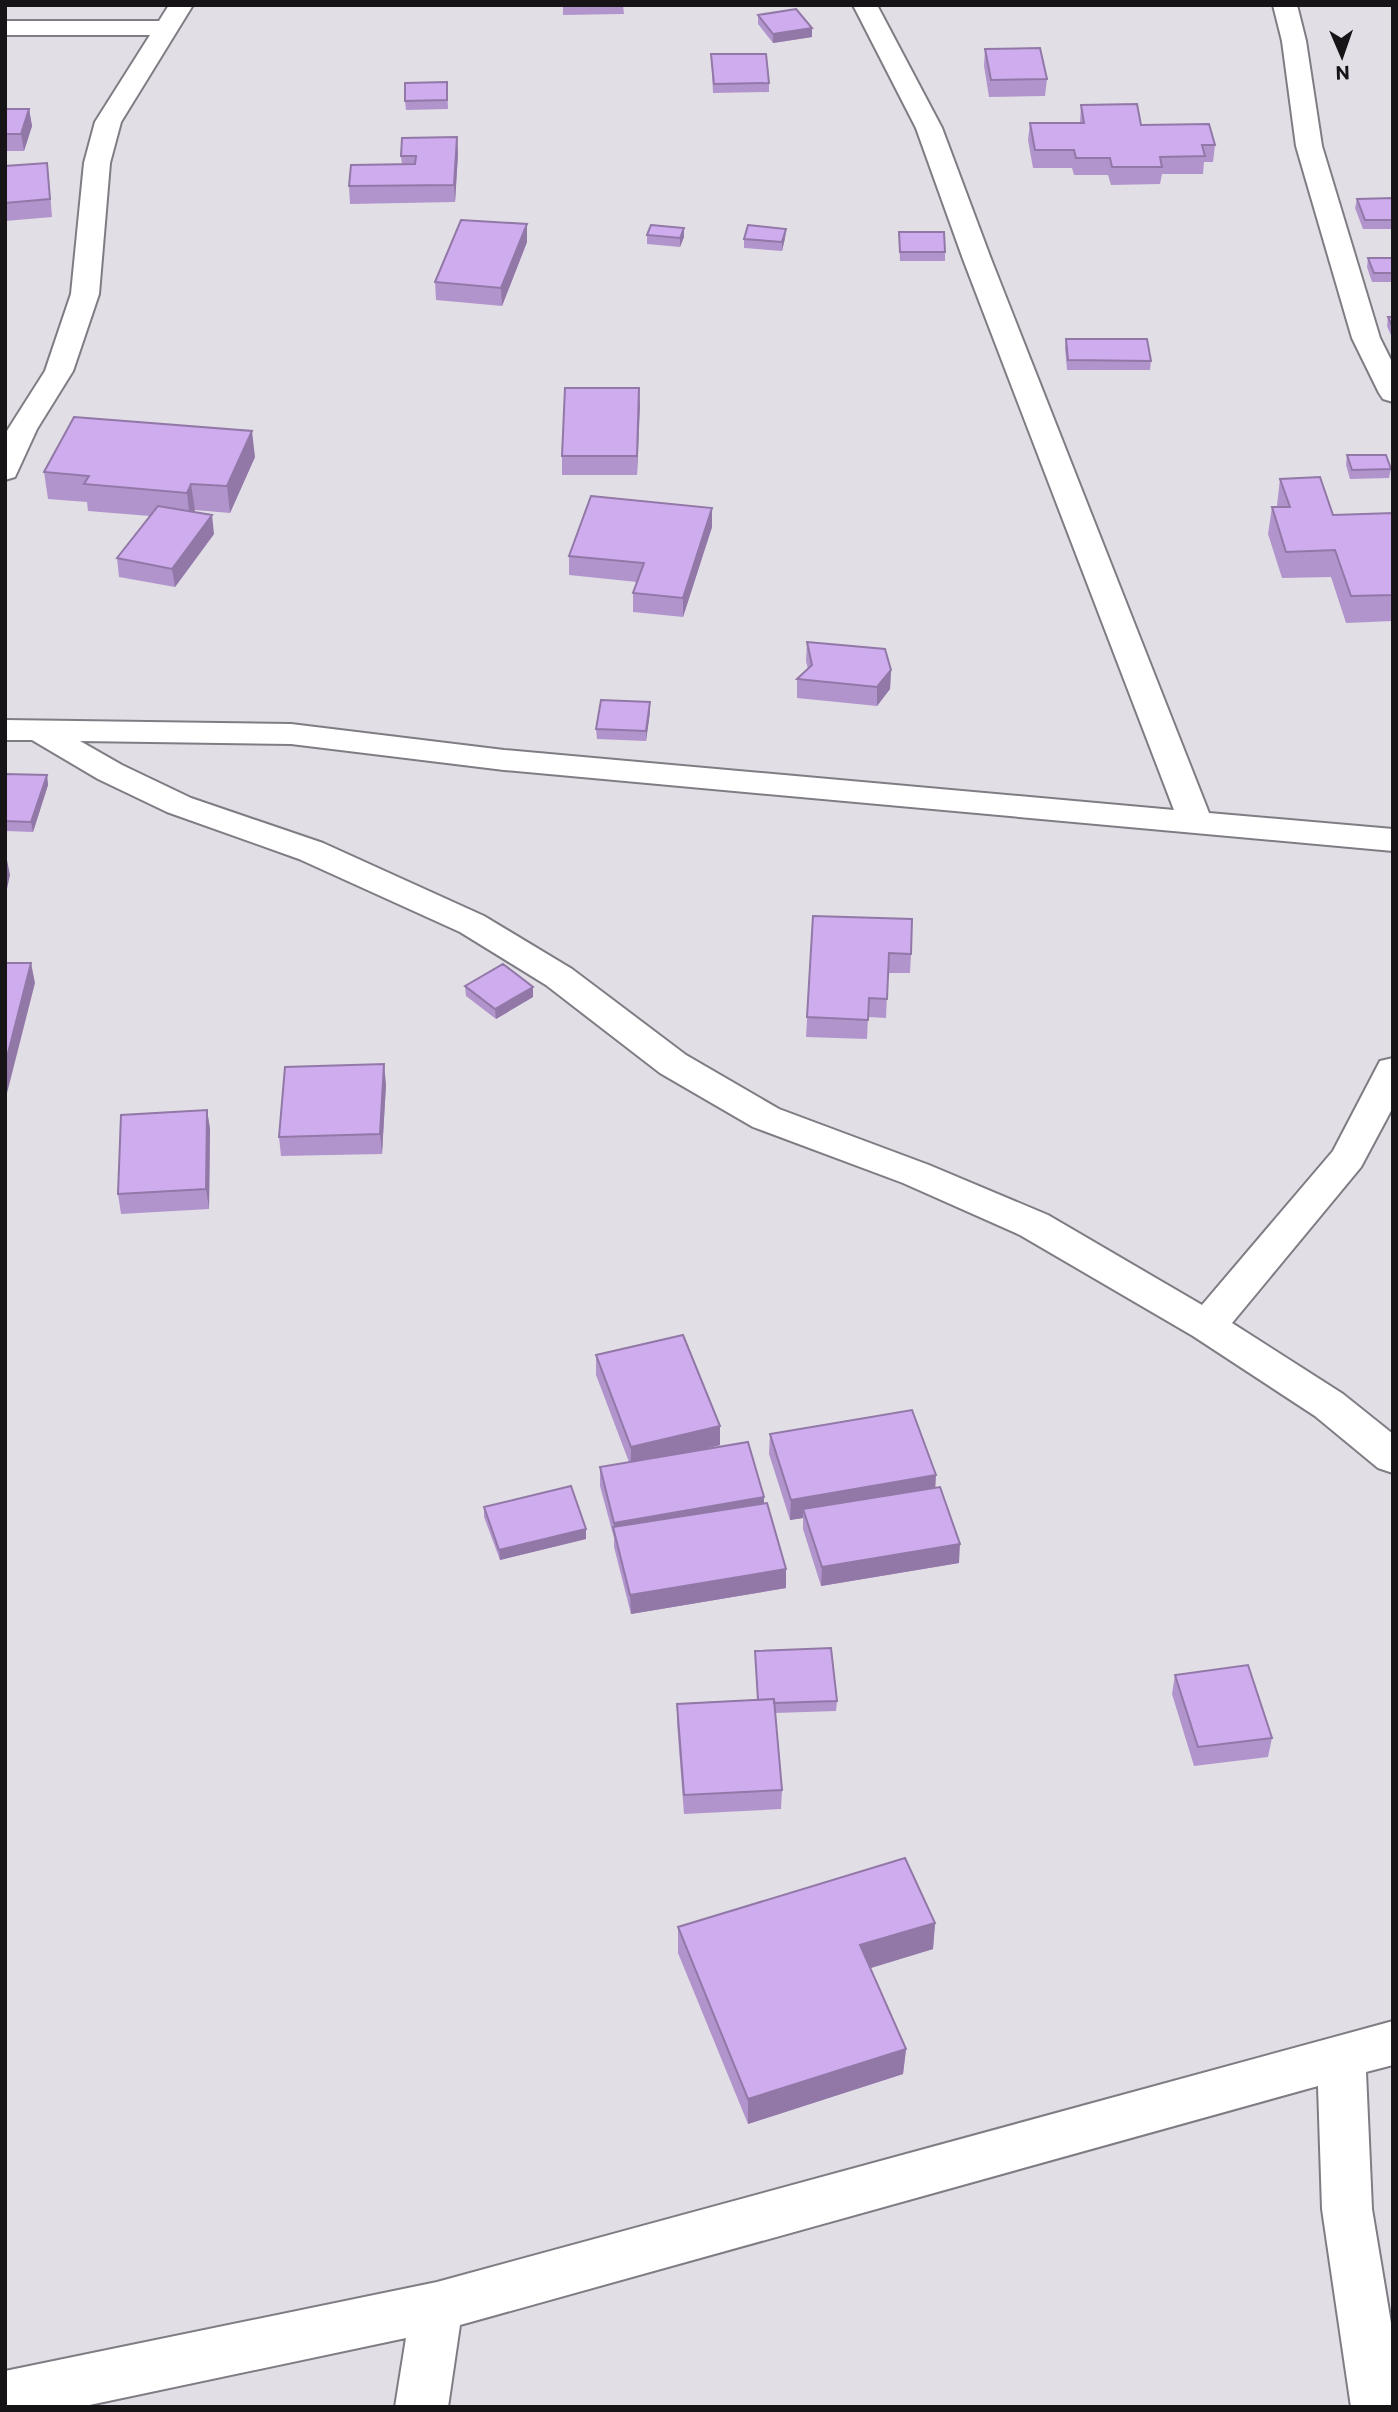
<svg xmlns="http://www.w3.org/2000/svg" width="1398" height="2412" font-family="Commissioner,sans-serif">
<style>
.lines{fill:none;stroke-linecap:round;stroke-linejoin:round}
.street-casing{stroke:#807c84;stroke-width:4}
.street{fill:#fff;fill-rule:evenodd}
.wall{fill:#b294cd}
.shaded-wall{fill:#9178a7}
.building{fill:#cfacee;stroke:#9178a7;stroke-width:2}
</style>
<rect width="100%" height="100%" fill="#e2dee6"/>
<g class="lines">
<defs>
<path id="street" d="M 169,5 L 193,5 L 121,122 L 110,163 L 99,294 L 73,371 L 37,429 L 15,477 L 5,480 L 5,434 L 45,371 L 71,294 L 84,163 L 95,122 L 150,35 L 5,35 L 5,21 L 159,21 Z
M 853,5 L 877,5 L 942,128 L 991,259 L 1209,813 L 1393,829 L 1393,851 L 504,770 L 291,744 L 80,741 L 122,765 L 191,798 L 323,843 L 484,916 L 572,969 L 686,1055 L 779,1109 L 929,1165 L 1048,1215 L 1202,1305 L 1333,1151 L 1380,1061 L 1393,1058 L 1393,1107 L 1361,1167 L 1232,1323 L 1343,1394 L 1393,1434 L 1393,1473 L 1378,1468 L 1315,1416 L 1193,1336 L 1020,1235 L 903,1183 L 753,1127 L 660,1073 L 546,985 L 460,932 L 299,859 L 167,812 L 98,779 L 32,740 L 5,740 L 5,720 L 291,724 L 504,750 L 1174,810 L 963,259 L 916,128 Z
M 1273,5 L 1297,5 L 1306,41 L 1322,146 L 1380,338 L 1393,364 L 1393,402 L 1383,399 L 1379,393 L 1352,338 L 1296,146 L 1282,41 Z
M 1393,2021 L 1393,2065 L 1366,2072 L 1372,2209 L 1393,2335 L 1393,2407 L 1351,2407 L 1322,2209 L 1318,2086 L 460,2325 L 448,2407 L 395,2407 L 406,2338 L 80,2407 L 5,2407 L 5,2371 L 437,2282 Z"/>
</defs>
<use href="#street" class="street-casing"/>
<use href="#street" class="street"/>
</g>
<path class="wall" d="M 563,5 L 623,5 L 624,14 L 563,15 Z
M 758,15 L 812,37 L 773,43 L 758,24 Z
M 985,49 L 1047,79 L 1045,96 L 989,97 L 984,66 Z
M 711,54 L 769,83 L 769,92 L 713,93 Z
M 447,82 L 448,109 L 406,110 L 405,101 Z
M 1081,105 L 1141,125 L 1215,145 L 1213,162 L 1204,162 L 1203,174 L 1162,174 L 1160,184 L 1111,185 L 1108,175 L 1074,175 L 1072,168 L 1033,168 L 1028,140 L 1030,123 L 1080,123 Z
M 5,109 L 29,109 L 32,126 L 24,151 L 5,151 Z
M 457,137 L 458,154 L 455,202 L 350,204 L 349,186 L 402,164 L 401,156 Z
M 5,166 L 49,180 L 52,217 L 5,221 Z
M 1393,198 L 1393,229 L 1363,229 L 1355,208 L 1357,199 Z
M 786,229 L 785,238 L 782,251 L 744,248 L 744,239 Z
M 899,232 L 945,252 L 945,261 L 900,261 Z
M 647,235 L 684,237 L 680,247 L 647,244 Z
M 527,242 L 502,306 L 436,300 L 435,282 Z
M 1368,258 L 1393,258 L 1393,282 L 1372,282 L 1367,267 Z
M 1388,317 L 1393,317 L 1393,340 L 1387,326 Z
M 1066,339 L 1151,361 L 1150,370 L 1067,370 L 1065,348 Z
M 639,388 L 637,475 L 562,475 L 562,456 Z
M 1347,455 L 1391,469 L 1389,478 L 1350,479 L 1346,465 Z
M 255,457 L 230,513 L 195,510 L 194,512 L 214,534 L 175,587 L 119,577 L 117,558 L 150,516 L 88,511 L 87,502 L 48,499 L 44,472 Z
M 1280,479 L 1333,515 L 1393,513 L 1393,621 L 1346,623 L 1331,577 L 1282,578 L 1268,534 L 1272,507 L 1277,507 L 1277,505 Z
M 712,508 L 712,527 L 683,617 L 633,612 L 633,593 L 637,582 L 569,575 L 569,556 Z
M 807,642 L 891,670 L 890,689 L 877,706 L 797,698 L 797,679 L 808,669 L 806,661 Z
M 650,712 L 646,741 L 597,739 L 596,729 Z
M 5,774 L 47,775 L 48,785 L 33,832 L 5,831 Z
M 813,916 L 911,954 L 910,973 L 888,973 L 886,1018 L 868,1017 L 867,1039 L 806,1037 Z
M 465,986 L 533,997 L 496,1019 L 466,996 Z
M 386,1084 L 382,1154 L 281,1156 L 279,1137 Z
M 207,1110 L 210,1129 L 209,1209 L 121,1214 L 118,1194 Z
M 596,1355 L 720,1426 L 720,1445 L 697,1451 L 764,1497 L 764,1503 L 786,1569 L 786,1588 L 631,1614 L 614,1547 L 614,1538 L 600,1486 L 600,1467 L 629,1462 L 596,1375 Z
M 770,1434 L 935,1488 L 959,1563 L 821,1586 L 803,1529 L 803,1518 L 790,1520 L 769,1454 Z
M 484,1507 L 586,1529 L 586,1539 L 500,1560 L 484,1517 Z
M 755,1651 L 837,1701 L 836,1711 L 775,1713 L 782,1790 L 781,1809 L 684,1814 L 677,1723 L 677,1704 L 758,1700 Z
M 1175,1675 L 1272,1738 L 1268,1757 L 1194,1766 L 1172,1694 Z
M 935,1923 L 933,1949 L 870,1968 L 906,2049 L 903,2074 L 748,2124 L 678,1953 L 678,1927 Z"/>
<path class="shaded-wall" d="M 812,28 L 812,37 L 773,43 L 773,34 Z
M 29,109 L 32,126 L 24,151 L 21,134 Z
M 457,137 L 458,154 L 455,202 L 454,185 Z
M 527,224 L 527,242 L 502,306 L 501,288 Z
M 684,228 L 684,237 L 680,247 L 680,238 Z
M 786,229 L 785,238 L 782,251 L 782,242 Z
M 639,388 L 640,407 L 637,475 L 637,456 Z
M 252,431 L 255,457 L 230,513 L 227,486 Z
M 191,484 L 195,510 L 190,519 L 187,493 Z
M 712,508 L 712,527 L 683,617 L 683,598 Z
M 212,515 L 214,534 L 175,587 L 172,569 Z
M 891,670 L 890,689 L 877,706 L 877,687 Z
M 650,702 L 650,712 L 646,741 L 646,731 Z
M 47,775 L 48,785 L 33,832 L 31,822 Z
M 6,855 L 10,875 L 5,898 L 5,860 Z
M 31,963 L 35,983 L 5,1101 L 5,1065 Z
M 533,987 L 533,997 L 496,1019 L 495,1009 Z
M 384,1064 L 386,1084 L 382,1154 L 380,1134 Z
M 207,1110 L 210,1129 L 209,1209 L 206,1189 Z
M 720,1426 L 720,1445 L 631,1467 L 631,1447 Z
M 936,1475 L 935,1495 L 803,1509 L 803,1518 L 790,1520 L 791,1500 Z
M 764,1497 L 764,1516 L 615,1533 L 614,1523 Z
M 586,1529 L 586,1539 L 500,1560 L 499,1550 Z
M 960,1544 L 959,1563 L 821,1586 L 822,1567 Z
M 786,1569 L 786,1588 L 631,1614 L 630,1595 Z
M 935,1923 L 933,1949 L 858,1972 L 860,1945 Z
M 906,2049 L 903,2074 L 748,2124 L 748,2099 Z"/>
<path class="building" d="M 563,5 L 623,5 L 563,6 Z
M 796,9 L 812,28 L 773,34 L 758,15 Z
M 1040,48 L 1047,79 L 991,80 L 985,49 Z
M 711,54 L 766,54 L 769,83 L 714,84 Z
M 447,82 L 447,100 L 405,101 L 405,83 Z
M 1137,104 L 1141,125 L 1209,124 L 1215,145 L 1202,145 L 1205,156 L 1160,157 L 1162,167 L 1112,167 L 1110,158 L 1076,158 L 1074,150 L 1035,150 L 1030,123 L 1084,123 L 1081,105 Z
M 5,109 L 29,109 L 21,134 L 5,134 Z
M 457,137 L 454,185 L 349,186 L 351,165 L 415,164 L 416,156 L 401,156 L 402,138 Z
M 47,163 L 50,199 L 5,203 L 5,166 Z
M 1393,198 L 1393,220 L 1365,220 L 1357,199 Z
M 461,220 L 527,224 L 501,288 L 435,282 Z
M 651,225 L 684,228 L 680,238 L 647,235 Z
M 748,225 L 786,229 L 782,242 L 744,239 Z
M 899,232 L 944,232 L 945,252 L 900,252 Z
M 1368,258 L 1393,258 L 1393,273 L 1374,273 Z
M 1388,317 L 1393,317 L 1393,328 Z
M 1066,339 L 1147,339 L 1151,361 L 1068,360 Z
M 565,388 L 639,388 L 637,456 L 562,456 Z
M 74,417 L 252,431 L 227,486 L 191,484 L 187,493 L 84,484 L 89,476 L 44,472 Z
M 1347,455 L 1386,455 L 1391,469 L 1352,470 Z
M 1320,477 L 1333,515 L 1393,513 L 1393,595 L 1351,596 L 1335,550 L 1286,552 L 1272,507 L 1290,507 L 1280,479 Z
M 591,496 L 712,508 L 683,598 L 633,593 L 644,563 L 569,556 Z
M 158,506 L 212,515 L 172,569 L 117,558 Z
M 807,642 L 885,649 L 891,670 L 877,687 L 797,679 L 812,665 Z
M 601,700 L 650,702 L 646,731 L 596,729 Z
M 5,774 L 47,775 L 31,822 L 5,821 Z
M 813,916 L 912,919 L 911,954 L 889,953 L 887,999 L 869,998 L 868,1020 L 807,1017 Z
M 5,963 L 31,963 L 5,1065 Z
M 503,964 L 533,987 L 495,1009 L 465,986 Z
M 384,1064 L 380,1134 L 279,1137 L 285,1067 Z
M 207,1110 L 206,1189 L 118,1194 L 121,1115 Z
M 683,1335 L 720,1426 L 631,1447 L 596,1355 Z
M 912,1410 L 936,1475 L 791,1500 L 770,1434 Z
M 748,1442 L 764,1497 L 614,1523 L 600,1467 Z
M 571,1486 L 586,1529 L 499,1550 L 484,1507 Z
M 940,1487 L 960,1544 L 822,1567 L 803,1509 Z
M 767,1503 L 786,1569 L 630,1595 L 613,1527 Z
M 831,1648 L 837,1701 L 774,1703 L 774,1699 L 758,1700 L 755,1651 Z
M 1248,1665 L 1272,1738 L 1198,1747 L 1175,1675 Z
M 774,1699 L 782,1790 L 684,1795 L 677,1704 Z
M 905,1858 L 935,1923 L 860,1945 L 906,2049 L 748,2099 L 678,1927 Z"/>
<rect width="1398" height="2412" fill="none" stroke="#161417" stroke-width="14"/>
<g transform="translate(1342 56) rotate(178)" stroke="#e2dee6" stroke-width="5" paint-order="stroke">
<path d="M0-5L12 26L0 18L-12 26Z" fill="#161417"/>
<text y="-10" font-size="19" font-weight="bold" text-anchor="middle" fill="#161417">N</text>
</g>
</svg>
